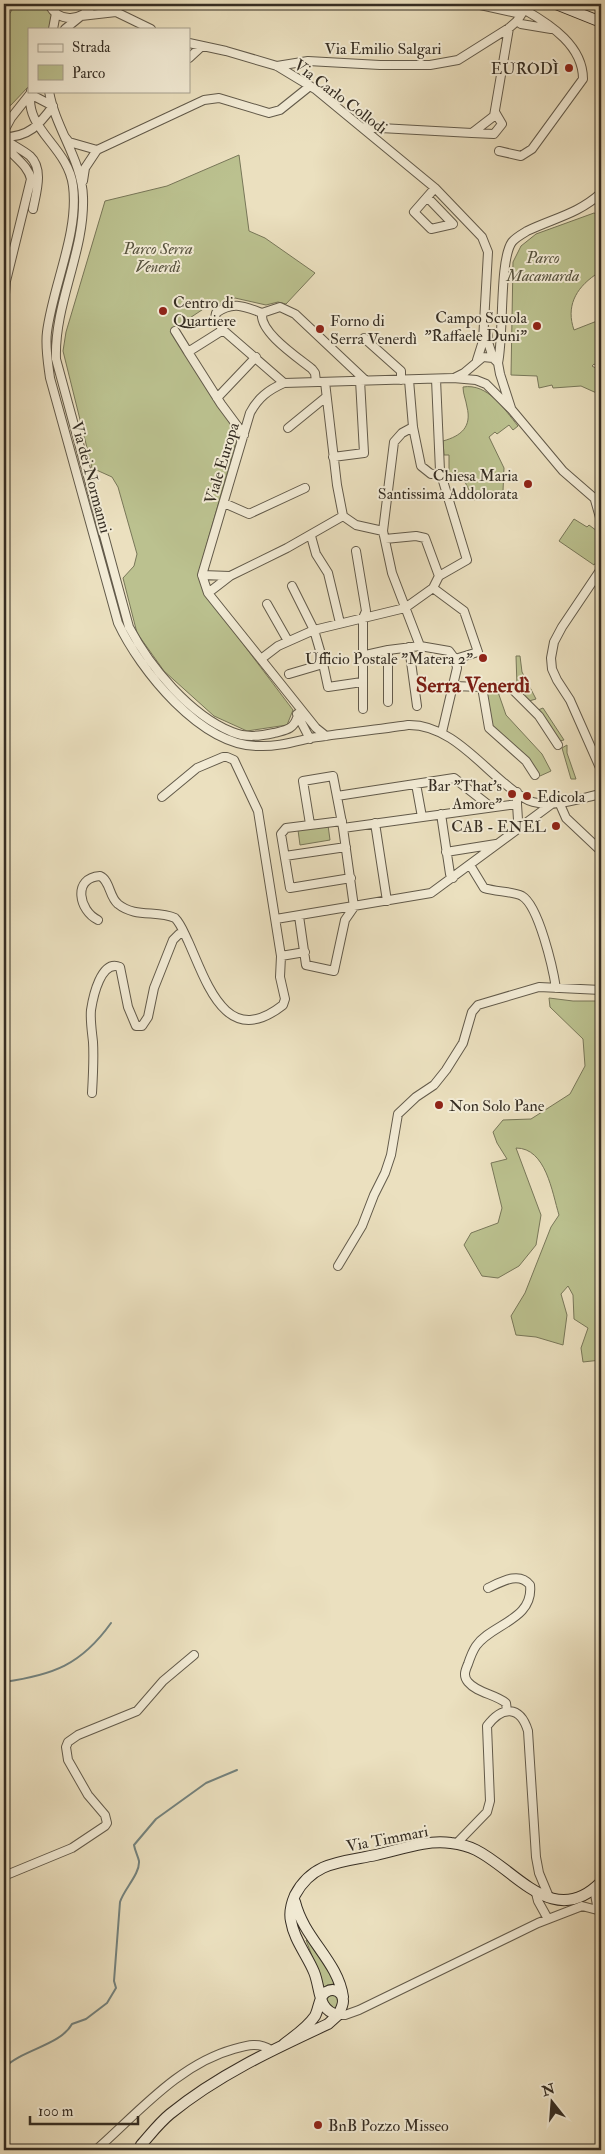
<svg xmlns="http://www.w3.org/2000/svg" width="605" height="2154" font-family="'IM FELL Double Pica',serif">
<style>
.green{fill:#bbc18f;stroke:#787759}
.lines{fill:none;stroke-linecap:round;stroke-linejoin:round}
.stream{stroke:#73827e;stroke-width:2}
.street-casing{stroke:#625a4a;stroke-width:10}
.secondary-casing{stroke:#352d23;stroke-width:12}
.street{stroke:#f2ebd5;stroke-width:8}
.secondary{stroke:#f2ebd5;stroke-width:10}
.poi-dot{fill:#8f2418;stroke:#f2ebd5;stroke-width:2}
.labels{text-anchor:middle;stroke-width:4;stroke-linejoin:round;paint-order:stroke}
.street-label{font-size:16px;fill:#352d23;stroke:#f2ebd5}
.poi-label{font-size:16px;fill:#352d23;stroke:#f2ebd5;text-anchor:end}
.park-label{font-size:16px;font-style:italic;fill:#56523e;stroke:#f2ebd5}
.district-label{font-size:21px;font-weight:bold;fill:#7a1f14;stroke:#f2ebd5}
</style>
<rect width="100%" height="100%" fill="#ebe0bf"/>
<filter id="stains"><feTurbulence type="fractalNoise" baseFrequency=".004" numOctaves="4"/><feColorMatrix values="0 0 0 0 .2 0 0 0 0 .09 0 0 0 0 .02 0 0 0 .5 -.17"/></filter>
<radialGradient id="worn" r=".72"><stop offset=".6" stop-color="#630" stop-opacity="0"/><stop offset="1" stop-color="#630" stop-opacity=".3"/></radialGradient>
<path class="green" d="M 16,4 C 44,4 53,0 53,29 L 29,29 L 29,86 L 11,105 L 4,109 L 4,22 Z
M 239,155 L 249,231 L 265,238 L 315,273 L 286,304 L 278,302 L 266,305 L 235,298 L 215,308 L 211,304 L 170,331 L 238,435 L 198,575 L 206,595 L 293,710 L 287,725 L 247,731 L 214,716 L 164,671 L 137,633 L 123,578 L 134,566 L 137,554 L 118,487 L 112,477 L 92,468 L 63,351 L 66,332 L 105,201 L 167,186 Z
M 594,213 L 601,216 L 601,287 L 595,275 C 575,289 566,307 574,330 L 597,321 L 601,310 L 601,368 L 594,364 L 592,366 L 601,371 L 601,395 L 581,386 L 553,388 L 552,385 L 539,388 L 537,376 L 511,375 L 513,262 L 521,246 L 536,234 Z
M 463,387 C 488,383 504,409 518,426 L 513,430 L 509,425 L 497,434 L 495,432 L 489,437 L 504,468 L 503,491 L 474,500 L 464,480 L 460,476 L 445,481 L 444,477 L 449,470 L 449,455 L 444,455 L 443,441 C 461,436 472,427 467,407 C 466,400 463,394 463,387 Z
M 574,519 L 587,527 L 589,525 L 597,531 L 596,533 L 601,537 L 601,555 L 594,565 L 559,541 Z
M 516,656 L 520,656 L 522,672 L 536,699 L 529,701 L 517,686 Z
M 486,692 L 498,692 L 506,715 L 542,754 L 551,771 L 540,776 L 531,762 L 493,727 L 490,723 Z
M 543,708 L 564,740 L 559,741 L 538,710 Z
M 567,745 L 567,753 L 576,779 L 571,779 L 562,748 Z
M 328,825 L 330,840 L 300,845 L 298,830 Z
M 549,998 L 573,1001 L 601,1001 L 601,1360 L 583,1362 L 581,1348 L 588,1328 L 574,1319 L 573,1295 L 568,1286 L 561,1294 L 567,1315 L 563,1345 L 536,1337 L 516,1335 L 511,1316 L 525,1293 L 551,1227 L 559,1215 C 552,1192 546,1148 516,1148 L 541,1215 L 536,1245 L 519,1266 L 498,1278 L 482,1276 L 464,1245 L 471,1233 L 498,1223 L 502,1208 L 491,1163 L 507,1159 L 497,1143 L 493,1132 L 503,1120 L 531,1119 L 570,1094 L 585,1066 L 583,1039 L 550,1007 Z
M 306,1940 L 308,1941 L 339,1985 L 324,1988 Z
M 330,1993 L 341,1999 L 337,2008 L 333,2008 L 326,2004 L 326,1997 Z"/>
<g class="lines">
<path class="stream" d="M 4,1682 C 53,1675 81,1665 111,1623
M 4,2068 C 21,2050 61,2045 72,2024 L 86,2019 L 107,2003 L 116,1988 L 114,1981 L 120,1902 C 124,1889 140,1874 139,1861 C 138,1856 135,1851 134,1845 L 156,1819 L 206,1783 L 237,1770"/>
<defs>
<path id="street" d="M 49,4 C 58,24 83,21 93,4
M 109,4 L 116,12
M 476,4 L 521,14
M 4,9 L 9,4
M 517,21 L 521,24 L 551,29
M 53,29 L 56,13
M 65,29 L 81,16 L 116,12 L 151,29
M 189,43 L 226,51 L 277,66 L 315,89 L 435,188 L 482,237 L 488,252 L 483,341 L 477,360
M 189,58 L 202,46
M 277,66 L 308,61 L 380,65 L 430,65 L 458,60 L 509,28 L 517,21 L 528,4
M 31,91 C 23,129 68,146 73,186 C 79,233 53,285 47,332 C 45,347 48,363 50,378 L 118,623 C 140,670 201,746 258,746 C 276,747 293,742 311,738 C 343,733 376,730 408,725 C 447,724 476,760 504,783 C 513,790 522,799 533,802 C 554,808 581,798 601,794
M 49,91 C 55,128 82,160 83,197 C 85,251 54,304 56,359 L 129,627 C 150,667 190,715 232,732 C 246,738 260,736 274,733 C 285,730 293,730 297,718
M 30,94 L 53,106
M 362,127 L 472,133 L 494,116 L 509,28
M 4,131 L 11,118 L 30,94
M 472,133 L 494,134 L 502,124 L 495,112
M 4,137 C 29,137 39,125 53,106
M 65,137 L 69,142 L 97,150 L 85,168 L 83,181
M 4,139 C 12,145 23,150 30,156 C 44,169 36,193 33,209
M 4,143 C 11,156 28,164 31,179 L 6,281 L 4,308
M 97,150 L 204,100 L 219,98 L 269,113 L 280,110 L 310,86
M 499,151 L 521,156 L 532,149 L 583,79 C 583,46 551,25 525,10
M 427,197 L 453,224 L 431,229 L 414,212 L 435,188
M 262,313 C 243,306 233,301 216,313 L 215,318 L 223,330 L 284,383
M 262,313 L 280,307 L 295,314 L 365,380
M 262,313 C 259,332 297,357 312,369 L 315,373 L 316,382
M 223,330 L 188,352 L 221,404 L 244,435
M 175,331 L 188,352
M 488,335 L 488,342 L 493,358
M 364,338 L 401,371 L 401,380
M 498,363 C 504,336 499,260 512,242 C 515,238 522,234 527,231 C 554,218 578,214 601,193
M 454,378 L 464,373 L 483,357 L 493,358 L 498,363 L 500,374 L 511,408
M 436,379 L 440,471 L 467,560 L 439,576
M 409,380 L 413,427 L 421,466 L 431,474 L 440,473
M 325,382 L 337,485 L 343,516
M 217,398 L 256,357
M 288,428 L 326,397
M 333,457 L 364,453 L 360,380
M 595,500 L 601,521
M 224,503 L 249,514 L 305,488
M 343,516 L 356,525 L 383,531 L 392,573 L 420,646
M 383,531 L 394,442 L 402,433 L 413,427
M 311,536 L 316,554 L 328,573 L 340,623
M 385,539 L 416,536 L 425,538 L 439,576
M 356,551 L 366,611 L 363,618 L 363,709
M 601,569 L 562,627 L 554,642 L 551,658 L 552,669 L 557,680 L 570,700 L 601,770
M 202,575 L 230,576 L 208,593
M 230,576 L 287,548 L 343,516
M 439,576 L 433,588 L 464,611 L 478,652 L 455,659
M 292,586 L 314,630 L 321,654 L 328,687 L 362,682
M 267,604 L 288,641
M 409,647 L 417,706
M 388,650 L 388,702
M 361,656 L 388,650 L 420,646 L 449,651 L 455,659 L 457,668 L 442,732
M 261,659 L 278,646 L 314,630 L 405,608 L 433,588
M 289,674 L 323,664
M 453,686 L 511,688 L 539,716 L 558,745
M 482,687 L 489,728 L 526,761 L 535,775
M 297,714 L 310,739
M 326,736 L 316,728 L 208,593 L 202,575 L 250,413 C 258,398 268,390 284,383 L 453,378 L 476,380 L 486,384 L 512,410 L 563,471 L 601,504
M 416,784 L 422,817
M 337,796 L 454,778 L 491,807
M 162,797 L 197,768 L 223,757 L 227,757 L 234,760 L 258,811 L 281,956
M 559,802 L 566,818 L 601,851
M 517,804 L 518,820 L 522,826
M 441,814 L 450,874 L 453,878
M 342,821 L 286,828 L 281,834 L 290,888 L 351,878
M 375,823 L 387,901
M 343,828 L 517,804 L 517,792
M 446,852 L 496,844
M 285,856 L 346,847
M 470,865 L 484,888 C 496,892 512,891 522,896 C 539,906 553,969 556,988
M 299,916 L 306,965 L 334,971 L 345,920 L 354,907 L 343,828 L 333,776 L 303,781 L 310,824
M 276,919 L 431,893 L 553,803
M 98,920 C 79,911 72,878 100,876 C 110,880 109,897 118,904 C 135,918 157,910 175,918 C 181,924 184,933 188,941 C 207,983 226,1050 283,1005 L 285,999 L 280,977 L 281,956 L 305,952
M 92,1093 C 93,1076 94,1059 93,1042 C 92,1032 90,1020 91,1010 C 93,997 101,959 120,967 L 128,1007 L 136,1026 L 142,1026 L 148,1017 L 154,988 L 173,940 L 179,934 L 184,934
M 338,1266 L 362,1226 L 374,1195 L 385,1173 L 391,1155 L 398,1114 L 416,1097 L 434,1085 L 446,1070 L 463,1043 L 472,1012 L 478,1005 L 539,987 L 601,990
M 488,1588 C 501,1582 519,1571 530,1585 C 534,1620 491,1624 476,1646 C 472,1652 470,1658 468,1664 C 465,1671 463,1676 468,1682 C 477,1693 495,1694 506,1703 L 507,1711
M 456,1844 L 487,1812 L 490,1801 L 487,1726 C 502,1706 520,1705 528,1731 L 536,1857 L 539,1873 L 549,1897
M 4,1876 L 72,1848 L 105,1826 L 107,1823 L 105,1815 L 88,1795 L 68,1760 L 66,1747 L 68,1742 L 78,1735 L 137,1711 L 163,1681 L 194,1655
M 594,1889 L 597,1905 L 601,1911
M 536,1893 L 538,1901 L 548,1919
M 338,2015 L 345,2015 L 359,2010 L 538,1923 L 582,1906 L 601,1911
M 96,2150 C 138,2113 179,2064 234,2049 C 248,2045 259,2042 271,2050"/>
<path id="secondary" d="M 556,4 L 601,22
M 295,1902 C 304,1939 338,1961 343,1997
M 283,2045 C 294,2036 307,2028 315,2016 C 319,2009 319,1996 326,1992 C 334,1987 343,1992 343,2001 C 343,2006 340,2011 338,2015 C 317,2010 321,1989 314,1972 C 307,1955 294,1940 291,1921 C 289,1912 292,1902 295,1895 C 313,1861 343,1862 376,1855 C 399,1850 427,1839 451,1843 C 459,1844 470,1847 476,1850 C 516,1870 554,1930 601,1882
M 139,2150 L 141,2145 C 150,2135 159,2123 170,2114 C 218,2075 272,2050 328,2024 L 338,2015"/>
</defs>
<use href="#street" class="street-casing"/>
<use href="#secondary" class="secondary-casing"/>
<use href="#street" class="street"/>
<use href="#secondary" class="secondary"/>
</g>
<g class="poi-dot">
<circle cx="569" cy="68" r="5"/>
<circle cx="163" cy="311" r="5"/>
<circle cx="537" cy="326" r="5"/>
<circle cx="320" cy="329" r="5"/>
<circle cx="528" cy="484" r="5"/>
<circle cx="483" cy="658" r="5"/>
<circle cx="512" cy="794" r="5"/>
<circle cx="527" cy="796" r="5"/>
<circle cx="556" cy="826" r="5"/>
<circle cx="439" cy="1105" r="5"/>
<circle cx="318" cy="2125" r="5"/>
</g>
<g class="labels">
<g class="street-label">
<text x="383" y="54">Via Emilio Salgari</text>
<text transform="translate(341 96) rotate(37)" y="6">Via Carlo Collodi</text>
<text transform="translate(221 463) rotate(-73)" y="6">Viale Europa</text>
<text transform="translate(92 477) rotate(75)" y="6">Via dei Normanni</text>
<text transform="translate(387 1838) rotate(-11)" y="6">Via Timmari</text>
</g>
<g class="poi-label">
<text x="559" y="74">EURODÌ</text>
<text x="173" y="308" text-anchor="start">Centro di<tspan x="173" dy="18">Quartiere</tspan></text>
<text x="527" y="323">Campo Scuola<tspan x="527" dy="18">"Raffaele Duni"</tspan></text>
<text x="330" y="326" text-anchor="start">Forno di<tspan x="330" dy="18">Serra Venerdì</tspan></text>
<text x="518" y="481">Chiesa Maria<tspan x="518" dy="18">Santissima Addolorata</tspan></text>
<text x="473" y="664">Ufficio Postale "Matera 2"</text>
<text x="502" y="791">Bar "That's<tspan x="502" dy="18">Amore"</tspan></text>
<text x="537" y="802" text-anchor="start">Edicola</text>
<text x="546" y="832">CAB - ENEL</text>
<text x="449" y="1111" text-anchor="start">Non Solo Pane</text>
<text x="328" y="2131" text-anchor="start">BnB Pozzo Misseo</text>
</g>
<g class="park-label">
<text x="158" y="254">Parco Serra<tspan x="158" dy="18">Venerdì</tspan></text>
<text x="543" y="263">Parco<tspan x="543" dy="18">Macamarda</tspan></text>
</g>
<g class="district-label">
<text x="473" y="692">Serra Venerdì</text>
</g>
</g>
<rect width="605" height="2154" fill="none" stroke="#ebe0bf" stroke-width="20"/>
<rect x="5" y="5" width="595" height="2144" fill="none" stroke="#352d23" stroke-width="2.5"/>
<rect x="10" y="10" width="585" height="2134" fill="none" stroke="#352d23"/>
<rect x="28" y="28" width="162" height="65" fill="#f2ebd5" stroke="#a69f8e"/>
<rect x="38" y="44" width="25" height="8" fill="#f2ebd5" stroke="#a69f8e"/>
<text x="72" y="52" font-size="15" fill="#352d23">Strada</text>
<rect x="38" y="65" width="25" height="15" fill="#bbc18f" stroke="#a69f8e"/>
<text x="72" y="78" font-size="15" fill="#352d23">Parco</text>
<g transform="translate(552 2102) rotate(343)" stroke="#f2ebd5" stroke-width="4" paint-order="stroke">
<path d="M0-4L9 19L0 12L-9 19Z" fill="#352d23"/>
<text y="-8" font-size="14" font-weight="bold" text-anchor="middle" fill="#352d23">N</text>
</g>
<path d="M30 2116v8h108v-8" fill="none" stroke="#352d23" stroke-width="2.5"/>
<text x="38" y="2116" font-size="15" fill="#352d23" stroke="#f2ebd5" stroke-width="4" paint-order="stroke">100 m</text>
<rect width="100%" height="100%" filter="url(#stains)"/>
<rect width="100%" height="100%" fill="url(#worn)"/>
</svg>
